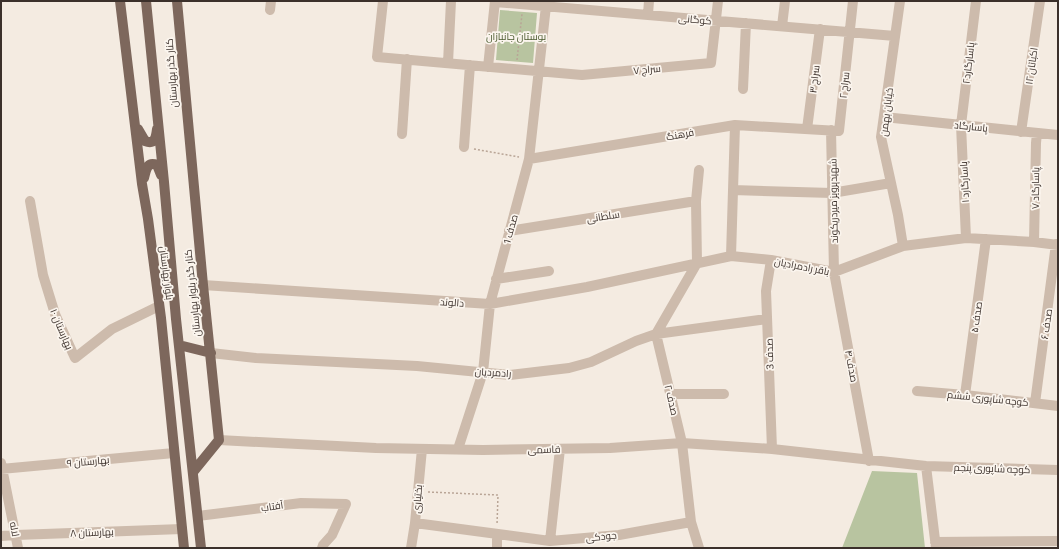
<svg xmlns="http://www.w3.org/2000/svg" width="1059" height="549" font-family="Commissioner,Cairo,sans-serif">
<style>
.green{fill:#b8c4a0}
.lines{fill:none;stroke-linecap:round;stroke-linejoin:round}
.path{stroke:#b9a596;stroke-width:1.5;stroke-dasharray:2 2;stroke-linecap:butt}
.minor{stroke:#cdbbac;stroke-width:10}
.major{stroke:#7d675c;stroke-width:10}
.labels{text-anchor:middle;stroke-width:3.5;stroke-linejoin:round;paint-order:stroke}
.street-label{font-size:10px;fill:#3b302b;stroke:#fbf5ee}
.park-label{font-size:10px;fill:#4a5a2e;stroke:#fbf5ee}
</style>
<rect width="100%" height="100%" fill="#f4ebe1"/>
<path class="green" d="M 500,10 L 537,13 L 533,63 L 496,60 Z
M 872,471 L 917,473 L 925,548 L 842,548 Z"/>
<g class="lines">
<path class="path" d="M 501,37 L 533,40
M 517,60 L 522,14
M 474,149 L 519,157
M 428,492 L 498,495 L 497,525"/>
<path class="minor" d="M 383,1 L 377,57 L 582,75 L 711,63 L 718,1
M 900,1 L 881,137 L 898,215 L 903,246
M 495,2 L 895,36
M 270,10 L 271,1
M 648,14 L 649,1
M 782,26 L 785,1
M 448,63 L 451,1
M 488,67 L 495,1
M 743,89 L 746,23
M 884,117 L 1058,135
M 807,129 L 820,29
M 831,130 L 834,272 L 869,461
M 1021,132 L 1040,1
M 402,134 L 407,59
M 464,147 L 470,65
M 529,159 L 735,125 L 839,131 L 853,1
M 733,190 L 832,193 L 891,183
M 30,201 L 43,275 L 55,314 L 75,358 L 112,329 L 159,306
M 509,231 L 696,201
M 966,238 L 961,125 L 976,1
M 1034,242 L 1036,143 L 1037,133
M 731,256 L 735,125
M 771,260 L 766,291 L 772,449
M 697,263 L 656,334 L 682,443 L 691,522 L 699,548
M 697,263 L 696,201 L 699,170
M 496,279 L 549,271
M 203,285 L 490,304 L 587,287 L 731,256 L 771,260 L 834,272 L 903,246 L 966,238 L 1034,242 L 1058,245
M 211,353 L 256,358 L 417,366 L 510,375 L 569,368 L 591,362 L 636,341 L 656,334 L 767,319
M 917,391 L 965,395 L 1058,406
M 670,394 L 724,394
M 965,395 L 986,239
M 1035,403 L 1056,244
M 219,440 L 376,448 L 483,450 L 610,448 L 682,443 L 772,449 L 926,466 L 1058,470
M 458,449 L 483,372 L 490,304 L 529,159 L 546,6
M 1,463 L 18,548
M 926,466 L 936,548
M 1,469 L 174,453
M 198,516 L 301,503 L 346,504 L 332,535 L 323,545 L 322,548
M 415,523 L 550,541 L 619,535 L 691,522
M 1,536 L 16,535 L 182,529
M 550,541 L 560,449
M 935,542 L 1058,541
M 411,548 L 415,523 L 422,449
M 497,548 L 497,534"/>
<path class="major" d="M 120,1 L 142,184 L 148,219 L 161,318 L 184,548
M 146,1 L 164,182 L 176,319 L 201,548
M 177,1 L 203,285 L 219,440 L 193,472
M 138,129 L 145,141 C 155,145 156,137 157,129
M 144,178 C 146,170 147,161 157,165 L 161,175
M 179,345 L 211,353"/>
</g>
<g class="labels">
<g class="street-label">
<text transform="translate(695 19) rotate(5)" y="4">کوگانی</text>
<text transform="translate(968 63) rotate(-83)" y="4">پاسارگارد۲</text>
<text transform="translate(1031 66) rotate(-82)" y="4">اکباتان ۱۲</text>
<text transform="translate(647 69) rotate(-5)" y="4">سراج ۷</text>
<text transform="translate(171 73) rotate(-94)" y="4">کنار گذر بهارستان</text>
<text transform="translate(814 79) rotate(-83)" y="4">سراج ۳</text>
<text transform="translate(844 85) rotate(-84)" y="4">سراج ۲</text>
<text transform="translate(886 112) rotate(-83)" y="4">خیابان بهمن</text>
<text transform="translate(971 126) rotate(6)" y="4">پاسارگاد</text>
<text transform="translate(680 134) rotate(-10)" y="4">فرهنگ</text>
<text transform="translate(964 182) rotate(-93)" y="4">پاسارگارد ۱</text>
<text transform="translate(1035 188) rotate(-89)" y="4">پاسارگاد ۷</text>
<text transform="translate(833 201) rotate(-91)" y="4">شهیدپرویز میردریکوند</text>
<text transform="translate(603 216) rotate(-9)" y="4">سلطانی</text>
<text transform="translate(510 229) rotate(-75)" y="4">صدف 1</text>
<text transform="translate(802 266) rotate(11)" y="4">باقر رادمرادیان</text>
<text transform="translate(167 273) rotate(83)" y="4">بلوار بهارستان</text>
<text transform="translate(192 293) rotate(-96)" y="4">کنار گذر بلوار بهارستان</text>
<text transform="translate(452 302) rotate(4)" y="4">دالوند</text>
<text transform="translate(976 317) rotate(-82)" y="4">صدف ۵</text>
<text transform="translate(1046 324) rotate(-82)" y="4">صدف ۶</text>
<text transform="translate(62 329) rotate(67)" y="4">بهارستان ۱۰</text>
<text transform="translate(769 354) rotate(-92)" y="4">صدف 3</text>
<text transform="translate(852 366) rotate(79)" y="4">صدف ۴</text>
<text transform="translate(493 372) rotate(4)" y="4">رادمردیان</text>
<text transform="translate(988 398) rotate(6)" y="4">کوچه شاپوری ششم</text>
<text transform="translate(672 400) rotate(77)" y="4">صدف ۲</text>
<text transform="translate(544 449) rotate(-1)" y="4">قاسمی</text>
<text transform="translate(88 461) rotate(-5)" y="4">بهارستان ۹</text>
<text transform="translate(992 468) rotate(2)" y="4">کوچه شاپوری پنجم</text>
<text transform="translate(417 499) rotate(-85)" y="4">بختیاری</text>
<text transform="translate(272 506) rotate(-8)" y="4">آفتاب</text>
<text transform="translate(15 529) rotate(79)" y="4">لاله</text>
<text transform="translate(92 532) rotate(-2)" y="4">بهارستان ۸</text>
<text transform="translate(601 536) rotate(-6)" y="4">جودکی</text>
</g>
<g class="park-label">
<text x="516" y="40">بوستان جانبازان</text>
</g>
</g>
<rect width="1059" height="549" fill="none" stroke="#3b302b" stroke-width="4"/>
</svg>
